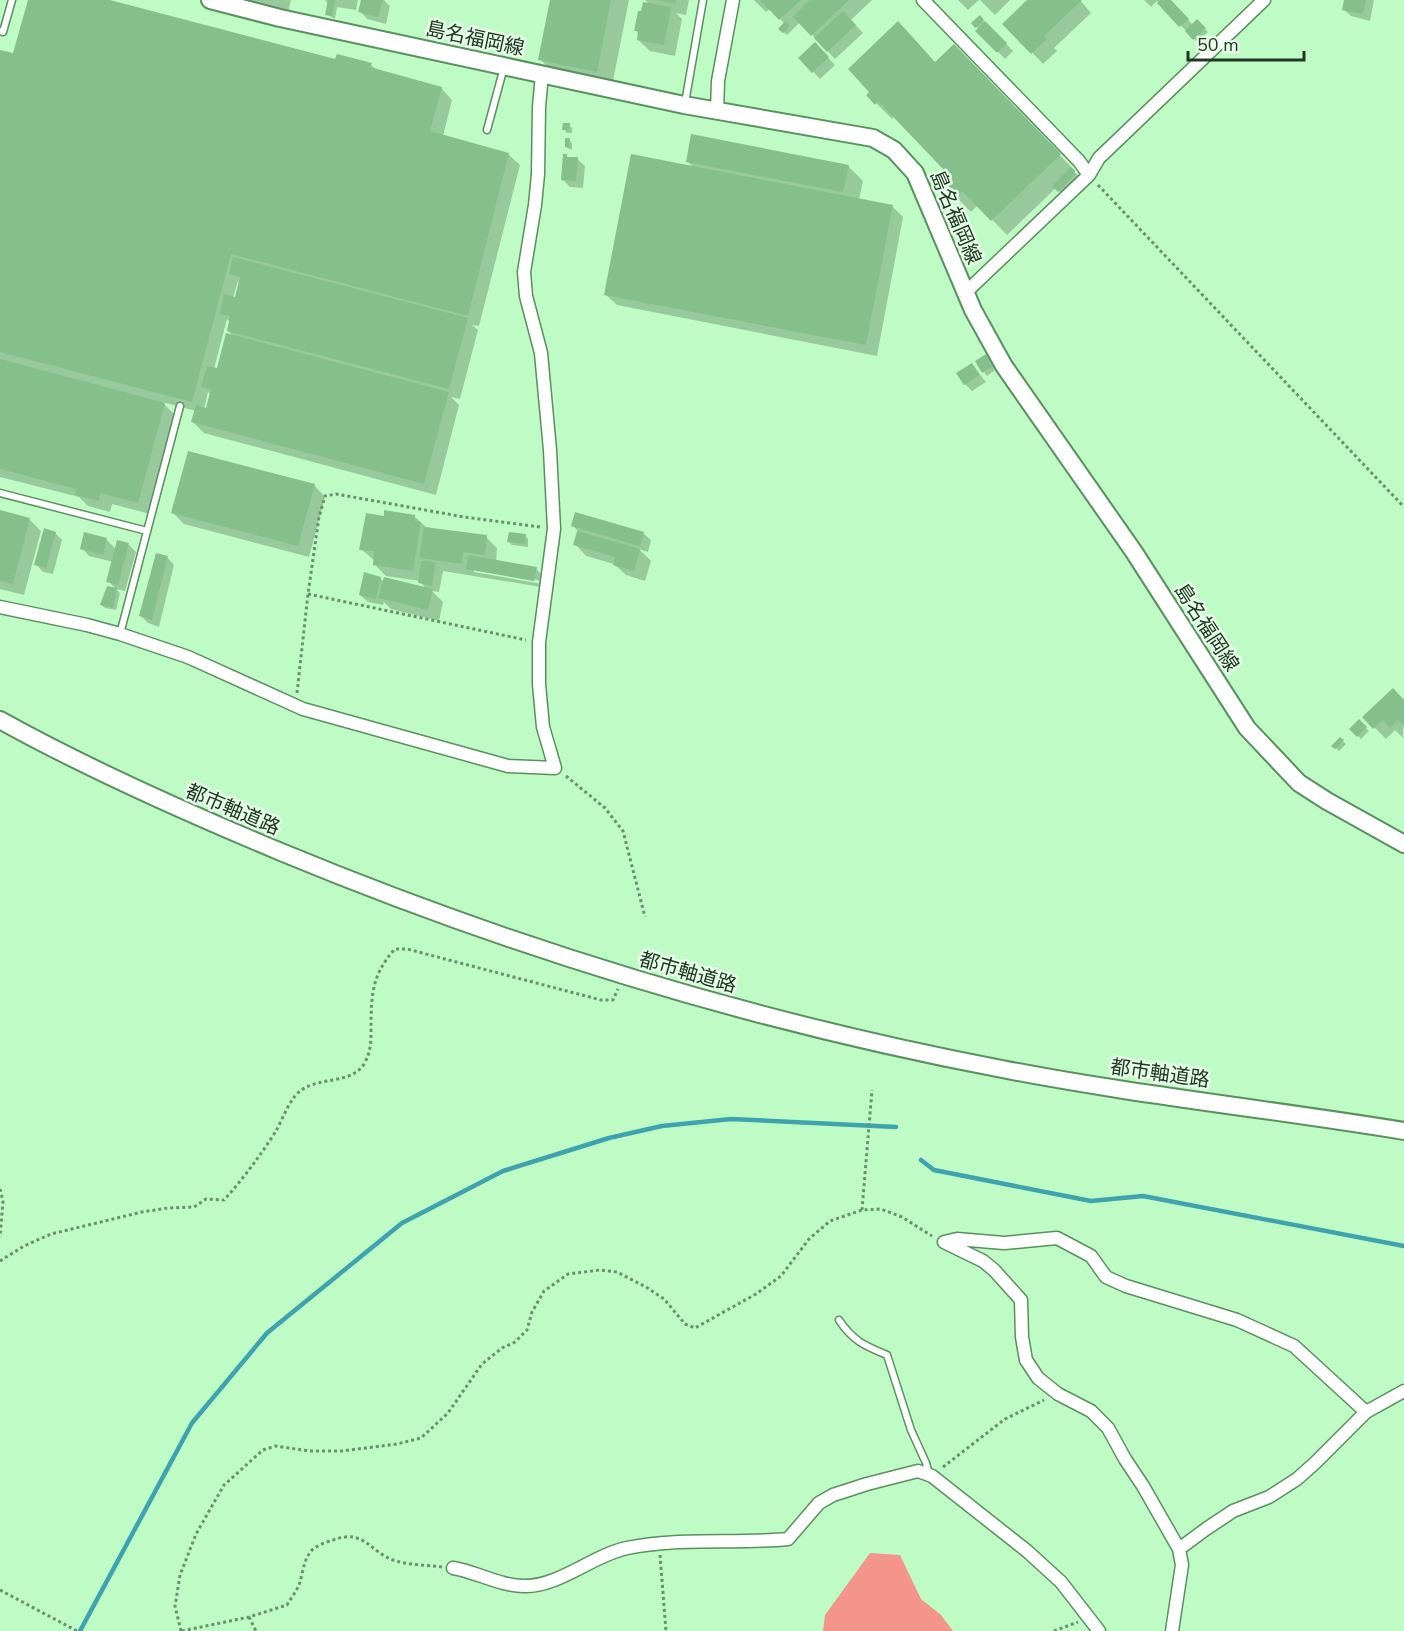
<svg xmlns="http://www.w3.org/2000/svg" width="1404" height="1631" font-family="'Nunito Sans','Noto Sans JP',sans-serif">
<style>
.forest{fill:#f3958a}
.shadow{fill:#0003;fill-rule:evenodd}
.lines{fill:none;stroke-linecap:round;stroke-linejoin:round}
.stream{stroke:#3ea2af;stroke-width:4.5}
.building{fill:#85bf8b}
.service-casing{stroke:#58905e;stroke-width:9}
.minor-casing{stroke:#58905e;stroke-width:15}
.secondary-casing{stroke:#58905e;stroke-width:20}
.path{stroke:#68916d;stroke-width:3;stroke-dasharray:3 3;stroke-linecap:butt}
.service{stroke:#fff;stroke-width:6}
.minor{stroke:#fff;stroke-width:12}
.secondary{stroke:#fff;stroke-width:16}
.labels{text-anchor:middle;stroke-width:5;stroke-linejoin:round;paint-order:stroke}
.street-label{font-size:20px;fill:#203823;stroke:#e7fee8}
</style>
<rect width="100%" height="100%" fill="#bffcc5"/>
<path class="forest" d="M 870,1553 L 900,1555 L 921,1599 L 941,1615 L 953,1631 L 823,1631 L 825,1615 Z"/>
<path class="shadow" d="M 30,0 L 104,0 L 336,61 L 371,65 L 377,70 L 441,88 L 452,100 L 443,136 L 508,154 L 520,165 L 479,326 L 472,325 L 478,330 L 460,399 L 451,397 L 459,405 L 436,495 L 204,433 L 193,422 L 196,411 L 162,402 L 175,415 L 150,514 L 112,504 L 110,512 L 88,506 L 79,497 L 0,477 L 0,51 L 14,55 ZM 238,281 L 240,284 L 236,298 L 233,298 ZM 227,319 L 230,322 L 228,331 L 234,337 L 218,370 L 214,369 ZM 208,392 L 211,395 L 207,410 L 204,409 Z
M 230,0 L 291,0 L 287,17 Z
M 325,0 L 358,0 L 356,10 L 337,7 L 335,19 L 326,14 L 328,4 Z
M 363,0 L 384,0 L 390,6 L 386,24 L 367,19 L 360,11 Z
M 551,0 L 629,0 L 612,86 L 555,75 L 540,59 Z
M 645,0 L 689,0 L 686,15 L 676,13 L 682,19 L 675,56 L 650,51 L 638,40 L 639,34 L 635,30 L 642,12 L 649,4 Z
M 754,0 L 872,0 L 851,20 L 863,33 L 835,59 L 800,22 L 787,35 L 780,29 L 785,24 L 770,9 L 766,12 Z
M 958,0 L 979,0 L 968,10 Z
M 980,0 L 1010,0 L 995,15 Z
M 1029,0 L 1080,0 L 1091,13 L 1054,48 L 1057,51 L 1043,64 L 1005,24 Z
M 1144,0 L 1169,0 L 1193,25 L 1197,21 L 1208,32 L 1197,42 L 1157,1 L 1151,7 Z
M 1345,0 L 1374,0 L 1370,21 L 1351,16 L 1343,9 Z
M 980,17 L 1013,51 L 1005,59 L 978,31 L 979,30 L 973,23 Z
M 815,44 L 835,65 L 820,79 L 800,58 Z
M 954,46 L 1075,171 L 1074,172 L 1078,175 L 1077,179 L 1062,194 L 1056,188 L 1007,235 L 978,205 L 971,212 L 947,188 L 950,184 L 946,170 L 894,116 L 892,119 L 868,95 L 936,64 Z
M 569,125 L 572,128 L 572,133 L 567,133 L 564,129 Z
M 569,140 L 572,143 L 572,150 L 566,147 Z
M 566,156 L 569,158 L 577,159 L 585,166 L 583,188 L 570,187 L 563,180 Z
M 687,161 L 848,166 L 863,181 L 859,200 L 892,206 L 903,217 L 877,356 L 617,305 L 605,294 L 693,167 Z
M 988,359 L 995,370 L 987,376 L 977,362 Z
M 972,365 L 986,382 L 972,391 L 965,384 Z
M 314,485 L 325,497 L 309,557 L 184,524 L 173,513 Z
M 0,512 L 29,519 L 41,531 L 24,595 L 0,589 Z
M 414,516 L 426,527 L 486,537 L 497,548 L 496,562 L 536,569 L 543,576 L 541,587 L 443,571 L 439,592 L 432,591 L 443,602 L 439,621 L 391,609 L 384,602 L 383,605 L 368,602 L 360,595 L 380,578 L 384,582 L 426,589 L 420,581 L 386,576 L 374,564 L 375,561 L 361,549 L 385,518 ZM 474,569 L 542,581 L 542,584 L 474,572 Z
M 573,526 L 643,533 L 651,540 L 648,552 L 639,549 L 651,561 L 645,581 L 626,575 L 614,564 L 586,556 L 575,544 L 578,531 Z
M 55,533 L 62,540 L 53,574 L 43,572 L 36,564 Z
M 525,536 L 528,539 L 528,547 L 512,545 L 509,542 Z
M 107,540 L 116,549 L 128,544 L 136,552 L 125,591 L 116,589 L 120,593 L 116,610 L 105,608 L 102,605 L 116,589 L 108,581 L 113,562 L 89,556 L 82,548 Z
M 167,557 L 174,565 L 159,627 L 148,623 L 141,616 Z
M 1404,702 L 1403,738 L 1395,730 L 1386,739 L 1364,717 Z
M 1359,721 L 1369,731 L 1361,739 L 1351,729 Z
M 1340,739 L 1346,744 L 1339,751 L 1334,746 Z"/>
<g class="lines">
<path class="stream" d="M 921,1160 L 934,1170 L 1091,1201 L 1143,1196 L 1404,1246
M 80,1631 L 192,1423 L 267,1333 L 402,1223 L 503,1171 L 609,1138 L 662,1126 L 731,1119 L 896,1127"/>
</g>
<path class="building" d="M 28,0 L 110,0 L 335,59 L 337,54 L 372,63 L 370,67 L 442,87 L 430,131 L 509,153 L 468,316 L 231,254 L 192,402 L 0,352 L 0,50 L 13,53 Z
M 328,0 L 335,0 L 332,16 L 325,15 Z
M 361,0 L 383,0 L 378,17 L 358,12 Z
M 550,0 L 611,0 L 597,72 L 538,60 Z
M 657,0 L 676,0 L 675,4 Z
M 760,0 L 801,0 L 779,20 Z
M 810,0 L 849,0 L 811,36 L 793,17 Z
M 1027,0 L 1082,0 L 1044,36 L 1047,39 L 1031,54 L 1002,24 Z
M 1160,0 L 1171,0 L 1189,19 L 1179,27 L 1157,3 Z
M 1344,0 L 1366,0 L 1363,14 L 1342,10 Z
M 643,2 L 671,7 L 664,45 L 637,40 L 638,31 L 634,31 L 638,11 L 641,11 Z
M 843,11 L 856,25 L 827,52 L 814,38 Z
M 980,15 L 984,20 L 975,28 L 971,23 Z
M 1197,19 L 1206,28 L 1193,40 L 1185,31 Z
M 785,21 L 790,26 L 783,33 L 778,29 Z
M 898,21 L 935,62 L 954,44 L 1061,154 L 991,221 L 962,191 L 955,198 L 945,188 L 948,184 L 938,174 L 943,169 L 878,101 L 875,105 L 866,95 L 869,92 L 848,69 Z
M 985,21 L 1007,43 L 997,53 L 975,31 Z
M 815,42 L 829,57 L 812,73 L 798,58 Z
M 563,123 L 570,123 L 569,130 L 562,130 Z
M 691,134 L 849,165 L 843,192 L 686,162 Z
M 565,138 L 570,138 L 569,148 L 565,147 Z
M 563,154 L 567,154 L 567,157 L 578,157 L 576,181 L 561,180 Z
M 631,154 L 893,205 L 866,345 L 604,295 Z
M 1071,167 L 1075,171 L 1074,176 L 1058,192 L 1052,186 Z
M 233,257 L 468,318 L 449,389 L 227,331 L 230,316 L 220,314 L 224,294 L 235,297 L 240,277 L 229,274 Z
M 226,333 L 449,392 L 424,484 L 191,422 L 196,405 L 206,408 L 211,389 L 201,387 L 207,366 L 217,368 Z
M 986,354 L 993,366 L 982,373 L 975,361 Z
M 0,359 L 165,403 L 138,503 L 100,493 L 99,501 L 75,495 L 76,489 L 0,469 Z
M 972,363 L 980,375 L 964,385 L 956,373 Z
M 188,451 L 315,484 L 298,546 L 171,513 Z
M 0,510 L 30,518 L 13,584 L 0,581 Z
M 384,510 L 415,515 L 415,521 L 421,522 L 413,571 L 373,565 L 374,551 L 359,550 L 366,513 L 384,516 Z
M 575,512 L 644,532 L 640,546 L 571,526 Z
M 424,527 L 487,535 L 485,555 L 463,552 L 462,564 L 419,558 Z
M 44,528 L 56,532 L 46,568 L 34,565 Z
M 577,531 L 640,549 L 634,571 L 613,565 L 615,557 L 573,545 Z
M 84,532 L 107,538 L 103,555 L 80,549 Z
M 509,532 L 526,534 L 525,544 L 507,542 Z
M 117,540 L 129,543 L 118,585 L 106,582 Z
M 156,553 L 168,556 L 152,620 L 139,616 Z
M 468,555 L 537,567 L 534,581 L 466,569 Z
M 421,561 L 436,562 L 432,586 L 418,583 Z
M 364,572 L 381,577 L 376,599 L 359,595 Z
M 384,577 L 433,589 L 428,610 L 378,598 Z
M 107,586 L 117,588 L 113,608 L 100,605 Z
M 1393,688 L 1404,700 L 1404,726 L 1398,720 L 1390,728 L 1383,720 L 1373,729 L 1362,717 Z
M 1359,719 L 1367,727 L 1357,737 L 1349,729 Z
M 1340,737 L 1344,740 L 1335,749 L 1331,746 Z"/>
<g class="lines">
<defs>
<path id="service" d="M 0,31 L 3,32 L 12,0
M 685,103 L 703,0
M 487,130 L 504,67
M 0,493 L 147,531
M 120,634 L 180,406
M 839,1320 C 853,1341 865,1346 887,1355 L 911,1430 L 926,1463 L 929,1474"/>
<path id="minor" d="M 923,0 L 1079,161 L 1089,175
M 717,111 L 718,81 L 733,0
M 965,293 L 1089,175 L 1099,158 L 1264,0
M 0,607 L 87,625 L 120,634 L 188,657 L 303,709 L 508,766 L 555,768 L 543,727 L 539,684 L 539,642 L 554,529 L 550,450 L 541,353 L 526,296 L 524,272 L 535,205 L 538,174 L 539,107 L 542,74
M 1179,1549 L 1143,1486 L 1125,1459 L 1108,1428 L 1091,1411 L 1058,1394 L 1038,1378 L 1026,1360 L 1022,1337 L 1021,1300 L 994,1270 L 983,1261 L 944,1242 L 957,1239 L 1004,1243 L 1057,1238 L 1091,1256 L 1106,1277 L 1126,1286 L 1237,1320 L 1294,1346 L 1366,1412
M 453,1568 C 477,1572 500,1586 524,1586 C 559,1587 593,1555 627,1548 C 678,1537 736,1544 788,1539 L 819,1503 L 833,1495 L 867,1484 L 918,1471 L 932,1476 L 1027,1551 L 1061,1582 L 1099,1631
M 1172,1631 L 1182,1565 L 1179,1549 L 1206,1529 L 1233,1511 L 1269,1497 L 1297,1479 L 1315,1463 L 1366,1412 L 1404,1391"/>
<path id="secondary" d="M 210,0 L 280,18 L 684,105 L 873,138 L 894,150 L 915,173 L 973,310 L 1004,366 L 1134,552 L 1247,728 L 1299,783 L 1327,801 L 1404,844
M 0,720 C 90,770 185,812 281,852 C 513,948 755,1022 1002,1069 C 1135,1095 1270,1109 1404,1131"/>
</defs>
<use href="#service" class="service-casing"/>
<use href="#minor" class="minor-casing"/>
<use href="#secondary" class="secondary-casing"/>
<path class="path" d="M 1098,185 L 1404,507
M 308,594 L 526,640
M 297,693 L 308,594 L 319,517 L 325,496 L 336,494 L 464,517 L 540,527
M 566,776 L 605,808 L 623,831 L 645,917
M 0,1189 L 3,1201 L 0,1237
M 862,1210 L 872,1090
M 0,1261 L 24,1246 L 51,1234 L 142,1212 L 168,1208 L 194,1207 L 206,1199 L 224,1200 C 243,1179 260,1156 276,1131 C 282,1120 290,1099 299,1092 C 317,1076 351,1085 364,1064 C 371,1052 371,1042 371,1029 C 371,995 372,974 395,949 L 407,949 L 601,1000 L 613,1000 L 618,989
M 943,1467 L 1005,1419 L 1044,1400
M 660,1555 L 666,1631
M 0,1590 L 77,1631
M 249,1617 L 256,1631
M 181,1631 L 175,1606 L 180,1575 L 196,1534 L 224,1485 L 263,1450 L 275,1446 L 310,1451 L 342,1451 L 397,1444 L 421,1438 L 448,1413 L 482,1364 L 502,1348 L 515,1342 L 527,1330 L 532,1312 L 544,1291 L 568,1274 L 600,1270 L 617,1272 L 646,1287 L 664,1299 L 685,1324 L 695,1328 L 756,1294 L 781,1276 L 809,1239 L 830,1221 L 862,1210 L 881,1209 L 902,1217 L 932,1236
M 182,1631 L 249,1617 L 287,1605 C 291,1598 296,1592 299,1585 C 303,1574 303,1560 312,1550 C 318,1545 326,1542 333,1540 C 366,1528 369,1553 396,1561 C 410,1565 427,1565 442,1567
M 1054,1631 L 1078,1622"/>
<use href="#service" class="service"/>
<use href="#minor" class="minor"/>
<use href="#secondary" class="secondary"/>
</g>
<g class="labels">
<g class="street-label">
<text transform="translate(475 38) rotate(12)" y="7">島名福岡線</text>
<text transform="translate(956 217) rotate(67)" y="7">島名福岡線</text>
<text transform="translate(1207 627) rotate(57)" y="7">島名福岡線</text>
<text transform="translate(233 809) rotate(23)" y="7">都市軸道路</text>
<text transform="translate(688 972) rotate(16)" y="7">都市軸道路</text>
<text transform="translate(1160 1073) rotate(8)" y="7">都市軸道路</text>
</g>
</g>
<path d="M1188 51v9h116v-9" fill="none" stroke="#203823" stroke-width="3"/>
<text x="1197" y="51" font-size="18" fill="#203823" stroke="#e7fee8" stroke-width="4.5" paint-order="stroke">50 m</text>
</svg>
